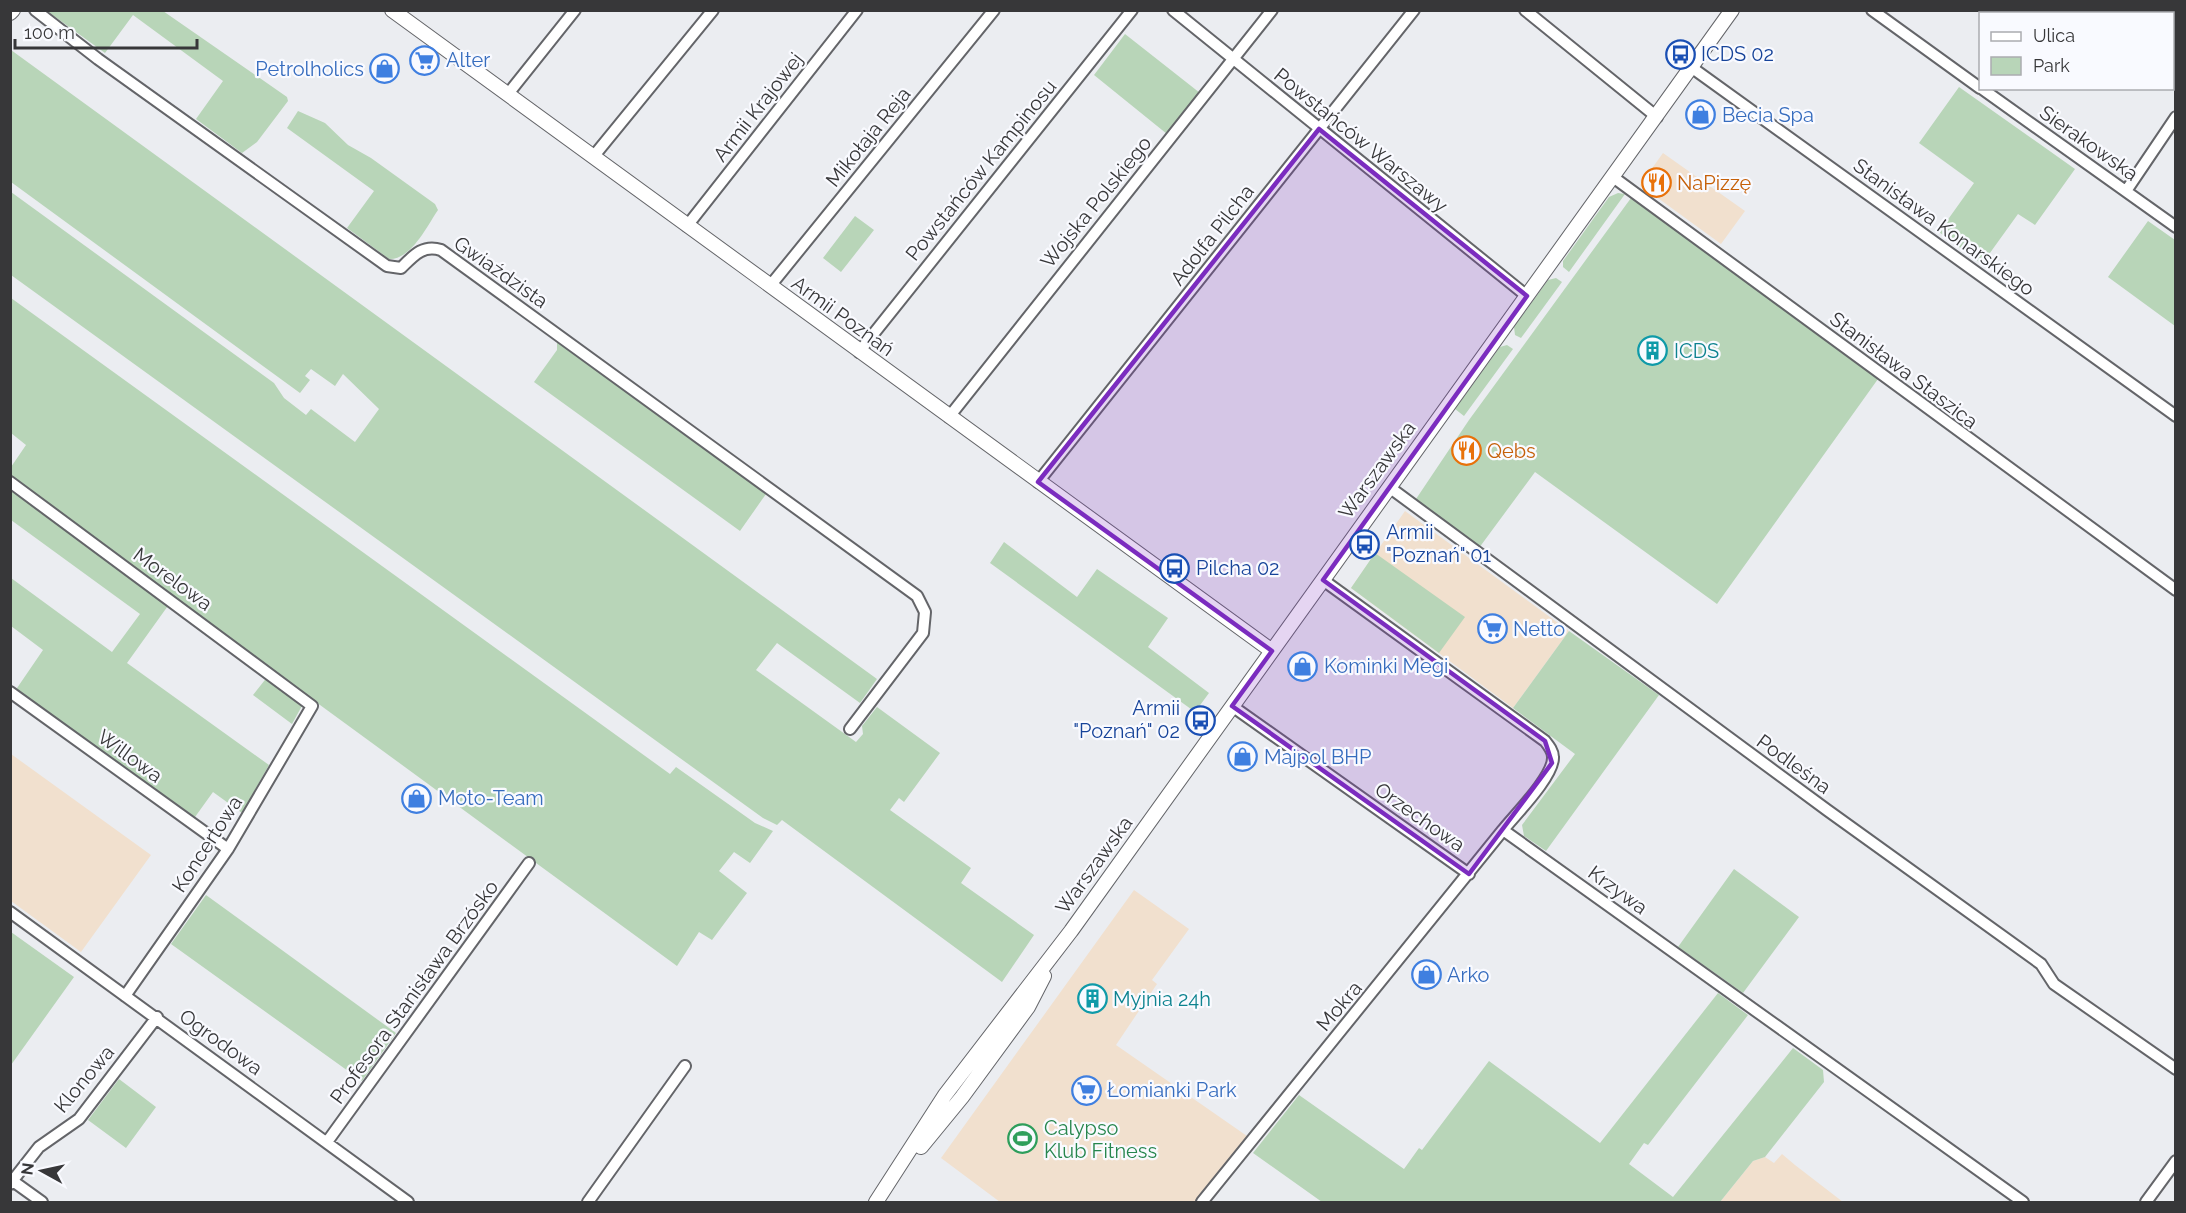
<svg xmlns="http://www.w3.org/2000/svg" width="2186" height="1213" font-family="Raleway,sans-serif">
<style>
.commercial{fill:#f1e0ce}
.green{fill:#b8d5b8}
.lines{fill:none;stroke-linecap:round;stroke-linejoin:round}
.minor-casing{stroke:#646569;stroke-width:14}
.tertiary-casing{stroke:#646569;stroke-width:16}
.minor{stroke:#fff;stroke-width:10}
.tertiary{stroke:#fff;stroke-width:14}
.marked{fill:#7b2cbf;fill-opacity:0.2;stroke:#7b2cbf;stroke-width:4.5;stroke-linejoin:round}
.labels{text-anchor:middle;stroke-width:4.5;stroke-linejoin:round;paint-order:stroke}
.transit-label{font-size:20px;fill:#164399;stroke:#f9faff;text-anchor:start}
.shop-label{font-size:20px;fill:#366cbe;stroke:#f9faff;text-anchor:start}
.street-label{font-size:20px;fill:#373739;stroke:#f9faff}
.food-label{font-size:20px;fill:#c56008;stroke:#f9faff;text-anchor:start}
.culture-label{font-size:20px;fill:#0d838f;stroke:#f9faff;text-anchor:start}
.leisure-label{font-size:20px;fill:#27864d;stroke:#f9faff;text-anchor:start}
</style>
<rect width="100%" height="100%" fill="#ebedf1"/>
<path class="commercial" d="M 1663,153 L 1745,211 L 1721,244 L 1640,185 Z
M 1405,511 L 1569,631 L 1513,708 L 1351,588 Z
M 11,754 L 151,855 L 81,952 L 11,901 Z
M 1134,890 L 1189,929 L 1152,980 L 1157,984 L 1116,1045 L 1247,1136 L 1194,1202 L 1000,1202 L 941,1158 Z
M 1782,1154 L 1795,1165 L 1843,1202 L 1720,1202 L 1753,1161 L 1765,1157 L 1774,1163 Z"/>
<path class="green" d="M 47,11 L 163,11 L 287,97 L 288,101 L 257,142 L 242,153 L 196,119 L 223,81 L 133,15 L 105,53 Z
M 1125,34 L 1200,93 L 1167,134 L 1094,75 Z
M 11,50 L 877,679 L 860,703 L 777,643 L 756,670 L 856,742 L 863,734 L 862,726 L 877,707 L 940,753 L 904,802 L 899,798 L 890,810 L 971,868 L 961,883 L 1034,935 L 1002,982 L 782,820 L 777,825 L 763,818 L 11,275 L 11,192 L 274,383 L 284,398 L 306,415 L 311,409 L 355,442 L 379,409 L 343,374 L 335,386 L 311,369 L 305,376 L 310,380 L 300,393 L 11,182 Z
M 1959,87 L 2075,169 L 2035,225 L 2018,214 L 1982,264 L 1939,232 L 1974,183 L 1919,143 Z
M 298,111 L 325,123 L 348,145 L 371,158 L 435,204 L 438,210 C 427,226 411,260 389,259 L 347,228 L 374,191 L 287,128 Z
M 1618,193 L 1625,194 L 1569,272 L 1563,267 L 1563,261 L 1609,197 Z
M 1631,198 L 1878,379 L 1717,604 L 1535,472 L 1479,548 L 1416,499 L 1469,420 Z
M 855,216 L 874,230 L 841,272 L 823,258 Z
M 2148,221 L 2175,240 L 2175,326 L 2108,277 Z
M 1556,278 L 1562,282 L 1521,338 L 1515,335 L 1514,327 L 1548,280 Z
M 11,298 L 670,774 L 676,767 L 755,823 L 773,831 L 750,863 L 734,852 L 719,871 L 747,893 L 712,940 L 699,932 L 677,966 L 11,479 L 11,467 L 26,445 L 11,433 Z
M 557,341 L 766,494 L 740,531 L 534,382 L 557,350 Z
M 1507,345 L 1513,349 L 1464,416 L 1455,409 L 1500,347 Z
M 12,488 L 170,603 L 127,663 L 269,765 L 242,813 L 213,792 L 195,817 L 15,691 L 43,650 L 11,626 L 11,578 L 112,652 L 140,614 L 11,520 Z
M 1004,542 L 1077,597 L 1097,569 L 1168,618 L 1148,647 L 1209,693 L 1195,712 L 990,563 Z
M 1375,553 L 1465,617 L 1439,653 L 1351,588 Z
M 1569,631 L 1659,695 L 1546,851 L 1524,836 L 1522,825 L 1575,754 L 1513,708 Z
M 268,676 L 303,704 L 292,724 L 253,695 Z
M 1734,869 L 1799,917 L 1743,993 L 1678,947 Z
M 206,895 L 396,1033 L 362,1081 L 171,944 Z
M 11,932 L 74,977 L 11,1065 L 10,1065 Z
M 1718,993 L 1748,1015 L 1648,1145 L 1644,1143 L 1629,1164 L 1673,1197 L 1793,1048 L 1823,1070 L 1824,1082 L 1765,1157 L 1753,1161 L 1720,1202 L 1322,1202 L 1253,1153 L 1299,1095 L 1404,1169 L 1419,1148 L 1422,1150 L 1489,1061 L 1600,1143 Z
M 119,1079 L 156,1107 L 126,1148 L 88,1120 Z"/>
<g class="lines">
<defs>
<path id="minor" d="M 35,10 L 98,59 L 387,266 L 401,268 C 413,256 423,244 441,250 L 917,596 L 925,612 L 923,633 L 850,729
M 1173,10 L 1527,296
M 1525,10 L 1657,117
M 1872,10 L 1980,88
M 1691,67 L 2176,416
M 1981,88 L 2176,227
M 508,94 L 575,10
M 593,157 L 713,10
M 1613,177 L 2176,590
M 2126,191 L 2176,117
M 687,226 L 857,10
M 770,286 L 994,10
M 859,352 L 1132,10
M 949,417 L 1272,10
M 10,482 L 312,706 L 228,849 L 125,996
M 1038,482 L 1414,10
M 1389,487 L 1827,810 L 2041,964 L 2054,984 L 2176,1069
M 1323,580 L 1545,741 C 1549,746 1553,751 1553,757 C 1554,776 1515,815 1503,830 L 2023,1202
M 10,692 L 228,849
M 1232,706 L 1469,874
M 10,912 L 408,1202
M 327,1142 L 529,863
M 10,1179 L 42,1202
M 10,1184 L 39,1147 L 79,1119 L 157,1017
M 588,1202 L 685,1066
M 1202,1202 L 1503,830
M 2146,1202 L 2176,1161"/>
<path id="tertiary" d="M 392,10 L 1272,651
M 10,13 L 13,10
M 921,1147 L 962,1097 L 1028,1007 L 1044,976
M 876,1202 L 945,1095 L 1071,931 L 1732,10"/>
</defs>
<use href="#minor" class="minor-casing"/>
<use href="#tertiary" class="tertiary-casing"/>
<use href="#minor" class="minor"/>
<use href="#tertiary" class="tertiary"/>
</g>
<path class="marked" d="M 1319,129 L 1527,296 L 1323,580 L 1545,741 L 1552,763 L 1469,874 L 1232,706 L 1272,651 L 1038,482 Z"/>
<defs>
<symbol id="bus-ring" viewBox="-11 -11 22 22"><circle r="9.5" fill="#f9faff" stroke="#1a4fb4" stroke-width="1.5"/><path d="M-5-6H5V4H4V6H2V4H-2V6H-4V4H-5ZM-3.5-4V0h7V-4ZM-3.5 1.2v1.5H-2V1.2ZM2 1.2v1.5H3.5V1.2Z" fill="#1a4fb4"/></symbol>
<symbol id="supermarket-ring" viewBox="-11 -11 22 22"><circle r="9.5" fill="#f9faff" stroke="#3f7fe0" stroke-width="1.5"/><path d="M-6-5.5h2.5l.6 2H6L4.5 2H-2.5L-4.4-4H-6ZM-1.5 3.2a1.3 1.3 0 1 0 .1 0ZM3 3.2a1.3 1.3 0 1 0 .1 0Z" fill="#3f7fe0"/></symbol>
<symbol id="shop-ring" viewBox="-11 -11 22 22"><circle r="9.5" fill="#f9faff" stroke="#3f7fe0" stroke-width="1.5"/><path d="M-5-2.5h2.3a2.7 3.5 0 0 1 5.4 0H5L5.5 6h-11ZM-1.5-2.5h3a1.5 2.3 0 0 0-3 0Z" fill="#3f7fe0"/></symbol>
<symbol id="restaurant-ring" viewBox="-11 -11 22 22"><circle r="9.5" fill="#f9faff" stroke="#e8710a" stroke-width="1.5"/><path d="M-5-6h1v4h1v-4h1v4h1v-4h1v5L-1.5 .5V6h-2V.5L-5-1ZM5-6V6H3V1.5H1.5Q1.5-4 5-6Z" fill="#e8710a"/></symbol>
<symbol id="building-ring" viewBox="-11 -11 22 22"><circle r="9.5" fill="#f9faff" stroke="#0f9aa8" stroke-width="1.5"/><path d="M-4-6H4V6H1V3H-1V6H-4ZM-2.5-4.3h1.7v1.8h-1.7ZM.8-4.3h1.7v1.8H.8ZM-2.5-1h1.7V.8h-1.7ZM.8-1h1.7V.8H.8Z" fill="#0f9aa8"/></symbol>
<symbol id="stadium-ring" viewBox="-11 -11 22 22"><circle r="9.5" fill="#f9faff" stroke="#2e9e5b" stroke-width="1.5"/><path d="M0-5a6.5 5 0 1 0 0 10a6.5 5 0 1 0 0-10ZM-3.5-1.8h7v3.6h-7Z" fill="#2e9e5b"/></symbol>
</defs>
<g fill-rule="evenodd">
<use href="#bus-ring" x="1664" y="38" width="33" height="33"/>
<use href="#supermarket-ring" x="408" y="44" width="33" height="33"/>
<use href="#shop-ring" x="368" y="52" width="33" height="33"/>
<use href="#shop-ring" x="1684" y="98" width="33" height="33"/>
<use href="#restaurant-ring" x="1640" y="166" width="33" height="33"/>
<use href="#building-ring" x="1636" y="334" width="33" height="33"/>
<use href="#restaurant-ring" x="1450" y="434" width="33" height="33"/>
<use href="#bus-ring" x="1348" y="528" width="33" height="33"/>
<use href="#bus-ring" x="1158" y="552" width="33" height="33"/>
<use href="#supermarket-ring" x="1476" y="612" width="33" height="33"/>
<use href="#shop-ring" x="1286" y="650" width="33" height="33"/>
<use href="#bus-ring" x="1184" y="704" width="33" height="33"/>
<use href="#shop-ring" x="1226" y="740" width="33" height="33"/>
<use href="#shop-ring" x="400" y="782" width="33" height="33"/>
<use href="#shop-ring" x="1410" y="958" width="33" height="33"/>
<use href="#building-ring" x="1076" y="982" width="33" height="33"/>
<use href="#supermarket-ring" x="1070" y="1074" width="33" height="33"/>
<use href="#stadium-ring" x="1006" y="1122" width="33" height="33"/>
</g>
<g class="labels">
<g class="transit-label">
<text x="1701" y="61">ICDS 02</text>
<text x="1386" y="539">Armii<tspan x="1386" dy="23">"Poznań" 01</tspan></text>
<text x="1196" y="575">Pilcha 02</text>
<text x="1180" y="715" text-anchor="end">Armii<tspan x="1180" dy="23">"Poznań" 02</tspan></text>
</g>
<g class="shop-label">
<text x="446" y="67">Alter</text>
<text x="364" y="76" text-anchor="end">Petrolholics</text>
<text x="1722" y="122">Becia Spa</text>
<text x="1513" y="636">Netto</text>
<text x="1324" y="673">Kominki Megi</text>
<text x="1264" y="764">Majpol BHP</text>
<text x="438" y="805">Moto-Team</text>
<text x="1447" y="982">Arko</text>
<text x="1107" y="1097">Łomianki Park</text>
</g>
<g class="street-label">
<text transform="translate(758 107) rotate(-52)" y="7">Armii Krajowej</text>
<text transform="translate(868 137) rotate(-51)" y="7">Mikołaja Reja</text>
<text transform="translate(1361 140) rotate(39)" y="7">Powstańców Warszawy</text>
<text transform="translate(2089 143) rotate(35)" y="7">Sierakowska</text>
<text transform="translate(981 170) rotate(-51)" y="7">Powstańców Kampinosu</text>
<text transform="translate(1096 202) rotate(-51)" y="7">Wojska Polskiego</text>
<text transform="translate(1944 227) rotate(36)" y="7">Stanisława Konarskiego</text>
<text transform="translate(1212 235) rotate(-52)" y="7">Adolfa Pilcha</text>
<text transform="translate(501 272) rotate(35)" y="7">Gwiaździsta</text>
<text transform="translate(843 316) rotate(36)" y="7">Armii Poznań</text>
<text transform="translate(1904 370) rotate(37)" y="7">Stanisława Staszica</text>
<text transform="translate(1377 470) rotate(-54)" y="7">Warszawska</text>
<text transform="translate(173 579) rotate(36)" y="7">Morelowa</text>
<text transform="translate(130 756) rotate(36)" y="7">Willowa</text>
<text transform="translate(1794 764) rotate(36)" y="7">Podleśna</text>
<text transform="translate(1420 817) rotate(35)" y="7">Orzechowa</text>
<text transform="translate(207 844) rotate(-57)" y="7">Koncertowa</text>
<text transform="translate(1094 865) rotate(-54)" y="7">Warszawska</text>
<text transform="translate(1618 890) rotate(36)" y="7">Krzywa</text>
<text transform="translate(414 992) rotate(-54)" y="7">Profesora Stanisława Brzósko</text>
<text transform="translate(1339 1006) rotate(-50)" y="7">Mokra</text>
<text transform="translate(221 1042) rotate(36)" y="7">Ogrodowa</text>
<text transform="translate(84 1079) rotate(-50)" y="7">Klonowa</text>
</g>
<g class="food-label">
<text x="1677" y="190">NaPizzę</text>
<text x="1487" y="458">Qebs</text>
</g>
<g class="culture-label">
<text x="1674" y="358">ICDS</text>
<text x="1113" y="1006">Myjnia 24h</text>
</g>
<g class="leisure-label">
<text x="1044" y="1135">Calypso<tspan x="1044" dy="23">Klub Fitness</tspan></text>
</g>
</g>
<rect width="2186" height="1213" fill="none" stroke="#373739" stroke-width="24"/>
<rect x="1979" y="12" width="195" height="78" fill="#f9faff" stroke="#abacb0" stroke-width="1.5"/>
<rect x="1991" y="32" width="30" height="9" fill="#ffffff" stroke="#abacb0" stroke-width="1.5"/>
<text x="2033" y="42" font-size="18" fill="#373739">Ulica</text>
<rect x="1991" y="57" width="30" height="18" fill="#b8d5b8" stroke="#abacb0" stroke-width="1.5"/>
<text x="2033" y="72" font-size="18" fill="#373739">Park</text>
<g transform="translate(42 1171) rotate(278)" stroke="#f9faff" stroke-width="4.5" paint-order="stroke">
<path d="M0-4.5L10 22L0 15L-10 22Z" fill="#373739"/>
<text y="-9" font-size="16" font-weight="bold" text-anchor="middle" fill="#373739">N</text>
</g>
<path d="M15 39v9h182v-9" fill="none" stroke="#373739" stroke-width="3"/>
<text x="24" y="39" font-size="18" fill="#373739" stroke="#f9faff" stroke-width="4.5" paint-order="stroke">100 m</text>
</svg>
